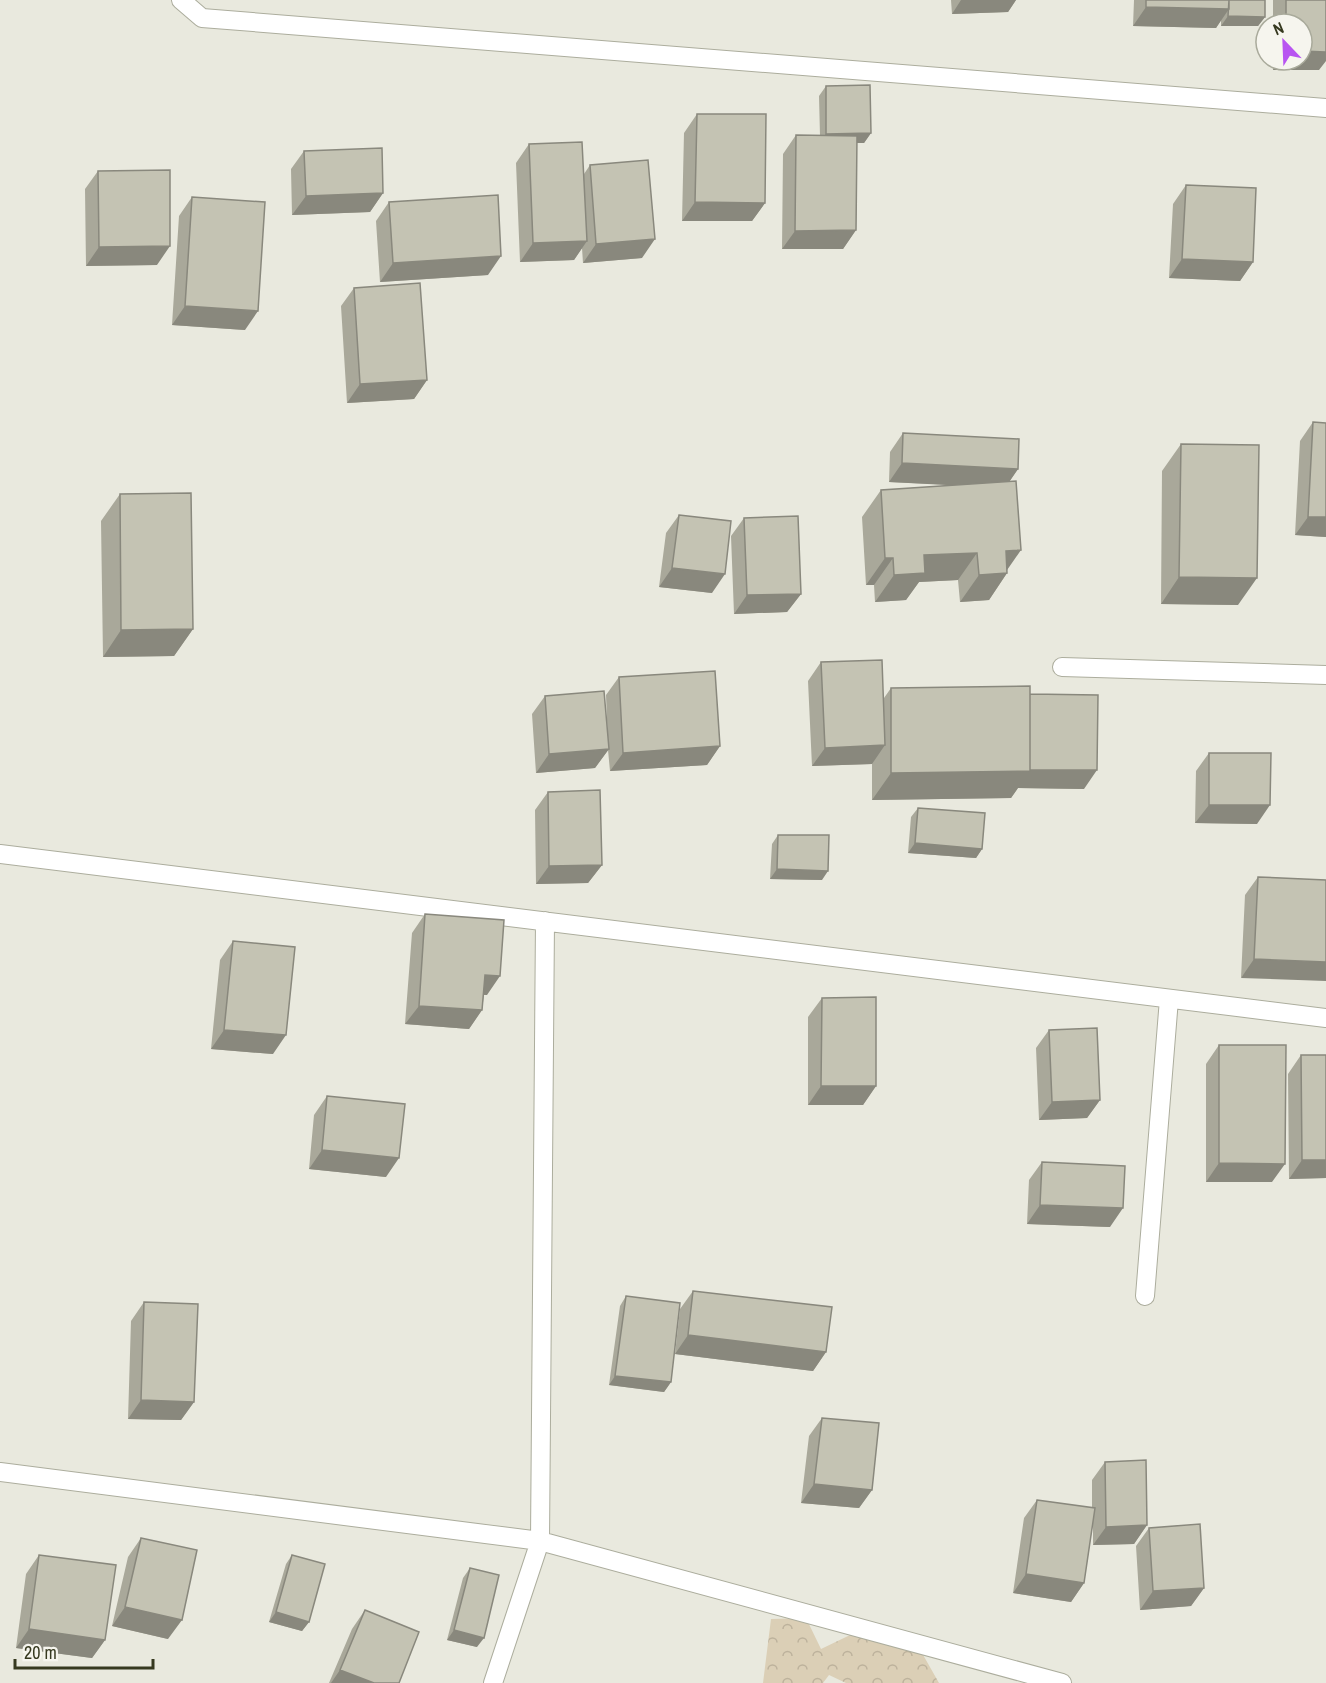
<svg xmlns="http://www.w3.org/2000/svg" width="1326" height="1683" font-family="'Archivo Narrow',sans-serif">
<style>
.forest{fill:url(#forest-crowns)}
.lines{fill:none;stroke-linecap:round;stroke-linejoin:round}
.minor-casing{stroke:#acad9d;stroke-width:20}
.minor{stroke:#fff;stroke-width:18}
.wall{fill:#a9a89a}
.shaded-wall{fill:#89887d}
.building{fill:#c4c3b3;stroke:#89887d;stroke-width:1.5}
</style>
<defs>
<pattern id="forest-crowns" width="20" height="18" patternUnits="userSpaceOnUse" patternTransform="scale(1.5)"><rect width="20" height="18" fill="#dbcfb6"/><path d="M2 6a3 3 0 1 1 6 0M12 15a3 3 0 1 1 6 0" fill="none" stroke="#bdb29c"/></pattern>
</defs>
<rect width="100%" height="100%" fill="#e9e9de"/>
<path class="forest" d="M 806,1618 L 821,1649 L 873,1624 L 922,1653 L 939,1683 L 846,1683 L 829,1675 L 823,1683 L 763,1683 L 771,1619 Z"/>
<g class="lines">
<defs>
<path id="minor" d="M 181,0 L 202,18 L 1326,108
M 1062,667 L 1326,675
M 0,854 L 1326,1018
M 1145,1296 L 1169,999
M 0,1472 L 540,1541 L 1062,1683
M 493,1683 L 540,1541 L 545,921"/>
</defs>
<use href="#minor" class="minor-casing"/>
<use href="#minor" class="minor"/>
</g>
<path class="wall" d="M 951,0 L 1016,0 L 1008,12 L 952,14 Z
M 1134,0 L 1265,0 L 1265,17 L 1258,26 L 1221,26 L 1221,20 L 1216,28 L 1133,26 Z
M 1273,0 L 1326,0 L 1319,70 L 1273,70 L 1273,60 L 1302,60 L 1302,24 L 1273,24 Z
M 826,86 L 871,133 L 864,143 L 857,143 L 856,230 L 843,249 L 782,249 L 783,154 L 796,135 L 820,136 L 819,96 Z
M 697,114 L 765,203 L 752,221 L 682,221 L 684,133 Z
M 529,144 L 584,174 L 590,165 L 642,258 L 583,263 L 582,248 L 574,260 L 520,262 L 516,163 Z
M 304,151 L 383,193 L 370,212 L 292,215 L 291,169 Z
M 98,171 L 157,265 L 86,266 L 85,189 Z
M 1186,185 L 1253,262 L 1240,281 L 1169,278 L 1173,204 Z
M 192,197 L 245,330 L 172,325 L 179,216 Z
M 389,202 L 488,275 L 380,282 L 376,221 Z
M 354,288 L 427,380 L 414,399 L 347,403 L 341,306 Z
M 1313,422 L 1326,537 L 1295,535 L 1300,441 Z
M 903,433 L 1018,469 L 1009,482 L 1007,573 L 989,600 L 960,602 L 958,580 L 919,582 L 906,600 L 875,602 L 874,585 L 866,585 L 862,517 L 881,490 L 955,485 L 889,482 L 890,452 Z
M 1181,444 L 1238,605 L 1161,604 L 1162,471 Z
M 120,494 L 193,629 L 174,656 L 103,657 L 101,521 Z
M 679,515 L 712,593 L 659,587 L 666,533 Z
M 744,518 L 801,594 L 787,612 L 734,614 L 731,536 Z
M 821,662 L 884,698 L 891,688 L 1030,694 L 1084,789 L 1018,788 L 1011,798 L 872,800 L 872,764 L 812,766 L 808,681 Z
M 619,677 L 720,746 L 707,765 L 610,771 L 608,750 L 595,768 L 536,773 L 532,714 L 545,696 L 608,745 L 606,695 Z
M 1209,753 L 1257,824 L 1195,823 L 1196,771 Z
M 548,792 L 602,865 L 588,883 L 536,884 L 535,810 Z
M 918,808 L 982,849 L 976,858 L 908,853 L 911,817 Z
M 778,835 L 822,880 L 770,879 L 772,844 Z
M 1258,877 L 1326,880 L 1241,978 L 1245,895 Z
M 425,914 L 487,995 L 484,995 L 482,1010 L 469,1029 L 405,1024 L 412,933 Z
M 233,941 L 273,1054 L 211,1049 L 220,960 Z
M 822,998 L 876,1086 L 863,1105 L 808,1105 L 808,1017 Z
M 1049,1030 L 1100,1100 L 1087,1118 L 1039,1120 L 1036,1048 Z
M 1219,1045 L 1272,1182 L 1206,1182 L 1206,1064 Z
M 1301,1055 L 1326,1055 L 1326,1178 L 1289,1179 L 1288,1074 Z
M 327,1096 L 386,1177 L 309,1169 L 314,1115 Z
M 1042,1162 L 1110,1227 L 1027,1224 L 1029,1180 Z
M 693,1291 L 826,1352 L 813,1371 L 675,1354 L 680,1309 Z
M 626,1296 L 671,1382 L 664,1392 L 609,1385 L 620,1306 Z
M 144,1302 L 194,1402 L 181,1420 L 128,1419 L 131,1321 Z
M 822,1418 L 872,1490 L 859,1508 L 801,1503 L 809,1436 Z
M 1105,1462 L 1147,1525 L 1134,1544 L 1093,1545 L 1093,1523 L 1084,1583 L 1071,1602 L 1013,1593 L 1024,1518 L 1037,1500 L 1092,1508 L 1092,1480 Z
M 1149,1528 L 1204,1588 L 1191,1606 L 1140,1610 L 1136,1546 Z
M 141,1538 L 168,1639 L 112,1626 L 128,1557 Z
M 39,1555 L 105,1640 L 92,1658 L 16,1648 L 26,1574 Z
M 292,1555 L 309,1622 L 302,1631 L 269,1622 L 286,1564 Z
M 470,1568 L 477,1647 L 447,1640 L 463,1578 Z
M 365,1610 L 399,1683 L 329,1683 L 352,1629 Z"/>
<path class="shaded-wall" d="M 961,0 L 1016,0 L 1008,12 L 952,14 Z
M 1146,7 L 1229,9 L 1216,28 L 1133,26 Z
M 1228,16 L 1265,17 L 1258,26 L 1221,26 Z
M 1302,51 L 1326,52 L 1326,61 L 1319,70 L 1273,70 L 1280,60 L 1302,60 Z
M 871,133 L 864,143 L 820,143 L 826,134 Z
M 383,193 L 370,212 L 292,215 L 306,196 Z
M 695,202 L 765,203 L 752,221 L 682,221 Z
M 856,230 L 843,249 L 782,249 L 795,231 Z
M 655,239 L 642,258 L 583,263 L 596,244 Z
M 587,241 L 574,260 L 520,262 L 533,243 Z
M 170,246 L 157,265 L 86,266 L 99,247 Z
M 501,256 L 488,275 L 380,282 L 393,263 Z
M 1182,259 L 1253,262 L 1240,281 L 1169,278 Z
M 185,306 L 258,311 L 245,330 L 172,325 Z
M 427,380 L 414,399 L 347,403 L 360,384 Z
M 902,463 L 1018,469 L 1005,488 L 889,482 Z
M 1308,517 L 1326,517 L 1326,537 L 1295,535 Z
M 1021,550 L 1005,573 L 1007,573 L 989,600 L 960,602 L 979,575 L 1006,551 Z
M 977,553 L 958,580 L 919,582 L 906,600 L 875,602 L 894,575 L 924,555 Z
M 885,558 L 893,558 L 874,585 L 866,585 Z
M 672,568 L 725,574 L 712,593 L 659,587 Z
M 1179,577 L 1257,578 L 1238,605 L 1161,604 Z
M 801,594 L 787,612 L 734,614 L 747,595 Z
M 193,629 L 174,656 L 103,657 L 121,630 Z
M 885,745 L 872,764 L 812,766 L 825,748 Z
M 720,746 L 707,765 L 610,771 L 623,753 Z
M 609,749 L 595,768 L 536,773 L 549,754 Z
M 1024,770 L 1097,770 L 1084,789 L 1018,788 L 1011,798 L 872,800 L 891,773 Z
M 1209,805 L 1270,805 L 1257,824 L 1195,823 Z
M 915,843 L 982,849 L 976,858 L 908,853 Z
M 602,865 L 588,883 L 536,884 L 549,866 Z
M 777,869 L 828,871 L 822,880 L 770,879 Z
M 1254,959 L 1326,962 L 1326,981 L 1241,978 Z
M 485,975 L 500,976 L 487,995 L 472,994 Z
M 419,1006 L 482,1010 L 469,1029 L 405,1024 Z
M 224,1030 L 286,1035 L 273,1054 L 211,1049 Z
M 821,1086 L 876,1086 L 863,1105 L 808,1105 Z
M 1100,1100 L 1087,1118 L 1039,1120 L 1052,1102 Z
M 322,1150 L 399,1158 L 386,1177 L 309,1169 Z
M 1302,1160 L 1326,1160 L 1326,1178 L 1289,1179 Z
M 1219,1163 L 1285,1164 L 1272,1182 L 1206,1182 Z
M 1040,1205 L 1123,1208 L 1110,1227 L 1027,1224 Z
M 688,1335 L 826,1352 L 813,1371 L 675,1354 Z
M 615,1376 L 671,1382 L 664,1392 L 609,1385 Z
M 141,1400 L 194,1402 L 181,1420 L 128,1419 Z
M 814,1484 L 872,1490 L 859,1508 L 801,1503 Z
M 1147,1525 L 1134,1544 L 1093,1545 L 1106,1527 Z
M 1026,1574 L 1084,1583 L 1071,1602 L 1013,1593 Z
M 1204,1588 L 1191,1606 L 1140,1610 L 1153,1591 Z
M 125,1607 L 182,1620 L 168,1639 L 112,1626 Z
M 276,1612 L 309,1622 L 302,1631 L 269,1622 Z
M 29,1629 L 105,1640 L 92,1658 L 16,1648 Z
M 454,1630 L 484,1638 L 477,1647 L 447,1640 Z
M 340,1670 L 374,1683 L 331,1683 Z"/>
<path class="building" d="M 1146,0 L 1229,0 L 1229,9 L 1146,7 Z
M 1229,0 L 1265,0 L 1265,17 L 1228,16 Z
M 1286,0 L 1326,0 L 1326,52 L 1302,51 L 1302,24 L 1286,24 Z
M 870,85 L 871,133 L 826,134 L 826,86 Z
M 697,114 L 766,114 L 765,203 L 695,202 Z
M 796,135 L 857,136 L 856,230 L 795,231 Z
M 582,142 L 587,241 L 533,243 L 529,144 Z
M 382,148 L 383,193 L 306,196 L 304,151 Z
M 648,160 L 655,239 L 596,244 L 590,165 Z
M 170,170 L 170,246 L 99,247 L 98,171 Z
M 1186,185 L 1256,188 L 1253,262 L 1182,259 Z
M 498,195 L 501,256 L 393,263 L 389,202 Z
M 192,197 L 265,202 L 258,311 L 185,306 Z
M 420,283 L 427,380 L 360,384 L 354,288 Z
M 1313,422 L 1326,423 L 1326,517 L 1308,517 Z
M 903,433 L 1019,439 L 1018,469 L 902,463 Z
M 1181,444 L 1259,445 L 1257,578 L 1179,577 Z
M 1016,481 L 1021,550 L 1006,551 L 1007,573 L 979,575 L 977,553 L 924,555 L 925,573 L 894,575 L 893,558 L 885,558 L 881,490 Z
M 191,493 L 193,629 L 121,630 L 120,494 Z
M 679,515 L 731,521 L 725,574 L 672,568 Z
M 798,516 L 801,594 L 747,595 L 744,518 Z
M 882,660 L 885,745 L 825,748 L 821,662 Z
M 715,671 L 720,746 L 623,753 L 619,677 Z
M 1030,686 L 1030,771 L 891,773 L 891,688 Z
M 604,691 L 609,749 L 549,754 L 545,696 Z
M 1030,694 L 1098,695 L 1097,770 L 1030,770 Z
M 1209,753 L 1271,753 L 1270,805 L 1209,805 Z
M 600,790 L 602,865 L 549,866 L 548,792 Z
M 918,808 L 985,813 L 982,849 L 915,843 Z
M 778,835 L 829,835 L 828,871 L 777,869 Z
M 1258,877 L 1326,880 L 1326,962 L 1254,959 Z
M 425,914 L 504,920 L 500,976 L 485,975 L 482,1010 L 419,1006 Z
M 233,941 L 295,947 L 286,1035 L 224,1030 Z
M 876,997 L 876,1086 L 821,1086 L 822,998 Z
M 1097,1028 L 1100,1100 L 1052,1102 L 1049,1030 Z
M 1219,1045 L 1286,1045 L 1285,1164 L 1219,1163 Z
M 1301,1055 L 1326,1055 L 1326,1160 L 1302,1160 Z
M 327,1096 L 405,1104 L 399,1158 L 322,1150 Z
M 1042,1162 L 1125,1166 L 1123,1208 L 1040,1205 Z
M 693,1291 L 832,1307 L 826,1352 L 688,1335 Z
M 626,1296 L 680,1303 L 671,1382 L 615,1376 Z
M 144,1302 L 198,1304 L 194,1402 L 141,1400 Z
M 822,1418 L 879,1423 L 872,1490 L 814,1484 Z
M 1146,1460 L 1147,1525 L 1106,1527 L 1105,1462 Z
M 1037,1500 L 1095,1508 L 1084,1583 L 1026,1574 Z
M 1200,1524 L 1204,1588 L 1153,1591 L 1149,1528 Z
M 141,1538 L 197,1550 L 182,1620 L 125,1607 Z
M 39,1555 L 116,1565 L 105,1640 L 29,1629 Z
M 292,1555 L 325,1564 L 309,1622 L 276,1612 Z
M 470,1568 L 499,1575 L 484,1638 L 454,1630 Z
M 365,1610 L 419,1632 L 399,1683 L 374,1683 L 340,1670 Z"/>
<g transform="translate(1284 42) rotate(337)"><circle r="28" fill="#f6f5ee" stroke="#a9aa9b" stroke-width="1.5"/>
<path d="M0-4.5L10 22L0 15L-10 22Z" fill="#b854f1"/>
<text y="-9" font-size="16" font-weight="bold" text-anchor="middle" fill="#36391f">N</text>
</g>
<path d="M15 1659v9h138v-9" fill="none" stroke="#36391f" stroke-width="3"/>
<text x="24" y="1659" font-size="18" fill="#36391f" stroke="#f6f5ee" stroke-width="4.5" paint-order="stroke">20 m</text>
</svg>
